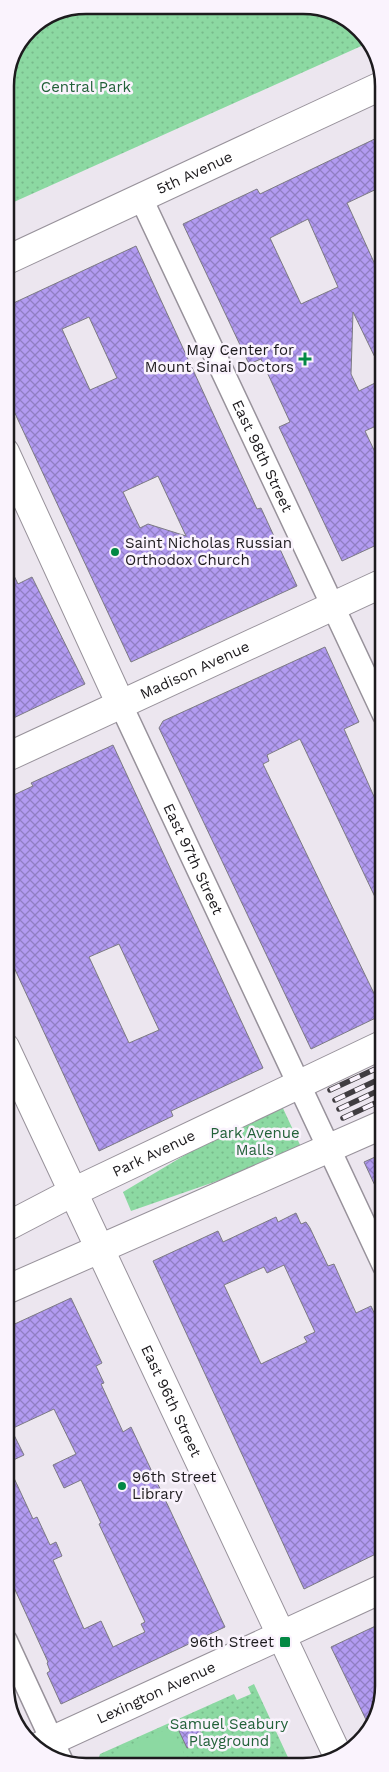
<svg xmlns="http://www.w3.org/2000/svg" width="389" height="1772" font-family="'Work Sans',sans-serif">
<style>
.park{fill:url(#park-dots)}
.pitch{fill:#8cd9a2}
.building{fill:url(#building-cross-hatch);stroke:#7c7a83;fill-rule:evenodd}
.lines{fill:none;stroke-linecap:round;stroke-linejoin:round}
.street-casing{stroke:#98929b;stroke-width:25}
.secondary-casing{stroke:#98929b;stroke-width:30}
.primary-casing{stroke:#98929b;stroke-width:30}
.street{stroke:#fff;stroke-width:22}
.secondary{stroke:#fff;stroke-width:28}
.primary{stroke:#fff;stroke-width:28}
.rail-casing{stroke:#403d41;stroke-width:5.5}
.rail{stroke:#faf3fd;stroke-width:4;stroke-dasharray:11;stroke-linecap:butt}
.poi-dot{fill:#038844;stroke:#faf3fd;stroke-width:2}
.labels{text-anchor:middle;stroke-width:5;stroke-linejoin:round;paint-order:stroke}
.park-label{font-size:15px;fill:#226139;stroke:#faf3fd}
.street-label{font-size:15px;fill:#1d1b1e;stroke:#faf3fd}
.poi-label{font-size:15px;fill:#1d1b1e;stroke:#faf3fd;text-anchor:end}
.rim{fill:none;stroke:#1d1b1e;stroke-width:2.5}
</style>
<defs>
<pattern id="park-dots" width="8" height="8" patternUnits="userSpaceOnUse" patternTransform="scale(1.25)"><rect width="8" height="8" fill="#8cd9a2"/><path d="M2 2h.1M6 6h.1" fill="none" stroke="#78ba8b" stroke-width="1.8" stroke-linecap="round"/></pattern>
<pattern id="building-cross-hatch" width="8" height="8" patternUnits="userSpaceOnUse" patternTransform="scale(1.25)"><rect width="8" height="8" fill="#b29bf1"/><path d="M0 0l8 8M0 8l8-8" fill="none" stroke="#907ec3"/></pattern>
</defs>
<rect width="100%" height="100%" fill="#ece6ef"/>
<path class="park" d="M 86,5 L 324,8 L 364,32 L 368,43 L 5,206 L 5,81 L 29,29 Z
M 281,1104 L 301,1147 L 263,1165 L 131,1211 L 123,1192 L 242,1121 Z
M 254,1684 L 292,1766 L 98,1765 L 97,1763 L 100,1754 L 234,1694 L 237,1700 L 251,1694 L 248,1687 Z"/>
<path class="pitch" d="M 172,1727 L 187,1760 L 175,1766 L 122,1766 L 115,1752 Z
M 212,1758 L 216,1766 L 193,1766 Z"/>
<path class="building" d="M 383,135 L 383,186 L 347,203 L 383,282 L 383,374 L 353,312 L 351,374 L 359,391 L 383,379 L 383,423 L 365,431 L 383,469 L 383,542 L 342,561 L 279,427 L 290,422 L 261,359 L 249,364 L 183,224 L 257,189 L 260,194 ZM 308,219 L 338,287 L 301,304 L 270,238 Z
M 136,246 L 257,509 L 261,508 L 297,586 L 131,662 L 5,392 L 5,307 ZM 89,317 L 117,378 L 90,390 L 62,329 ZM 158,476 L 186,536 L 148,524 L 140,528 L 123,492 Z
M 5,557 L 18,584 L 32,577 L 85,684 L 5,722 Z
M 325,647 L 359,722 L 344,729 L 384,819 L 384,916 L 300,739 L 267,755 L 269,761 L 263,764 L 384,1014 L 311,1049 L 159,728 L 163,721 Z
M 113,745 L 263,1068 L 171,1111 L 173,1116 L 99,1151 L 5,948 L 5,799 L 33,786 L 31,783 ZM 119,944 L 159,1030 L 129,1043 L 89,957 Z
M 384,1153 L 384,1205 L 364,1162 Z
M 296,1213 L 301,1224 L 306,1222 L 310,1228 L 328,1266 L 334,1264 L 356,1313 L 371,1306 L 384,1334 L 384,1550 L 304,1589 L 153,1261 L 218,1231 L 223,1242 L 276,1217 L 278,1222 ZM 284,1265 L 315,1332 L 304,1337 L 307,1342 L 261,1364 L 224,1285 L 264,1267 L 267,1273 Z
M 71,1298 L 102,1363 L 96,1366 L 104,1383 L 101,1384 L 123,1432 L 131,1427 L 225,1627 L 61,1704 L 47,1673 L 50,1671 L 47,1663 L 48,1662 L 6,1570 L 6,1328 ZM 54,1409 L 76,1454 L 53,1465 L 64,1488 L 81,1480 L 101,1523 L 99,1524 L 145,1622 L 141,1624 L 145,1632 L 113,1647 L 101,1621 L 84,1629 L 53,1560 L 62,1556 L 56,1542 L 50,1545 L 37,1517 L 33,1519 L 7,1463 L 24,1455 L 11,1429 Z
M 384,1622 L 384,1691 L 369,1726 L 331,1647 Z
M 197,1723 L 204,1740 L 187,1748 L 179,1731 Z"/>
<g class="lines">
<defs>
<g id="street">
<path id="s1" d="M 141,198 L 384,715"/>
<path id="s2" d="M 121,705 L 384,1266"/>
<path d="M 6,1641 L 61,1760"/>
</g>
<g id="secondary">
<path id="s3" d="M 5,261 L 383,85"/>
<path d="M 5,452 L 121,705"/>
<path id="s4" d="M 5,758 L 383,583"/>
<path id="s5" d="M 5,1047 L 337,1754"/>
<path id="s6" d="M 38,1747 L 384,1588"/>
</g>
<g id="primary">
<path id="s7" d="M 6,1227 L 73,1192 L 384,1044"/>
<path d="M 6,1290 L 384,1124"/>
</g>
</defs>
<use href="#street" class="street-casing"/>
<use href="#secondary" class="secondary-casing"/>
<use href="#primary" class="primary-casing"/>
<use href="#street" class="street"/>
<use href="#secondary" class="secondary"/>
<use href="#primary" class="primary"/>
<defs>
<path id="rail" d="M 330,1090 L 384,1065
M 335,1100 L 384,1077
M 339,1109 L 384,1088
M 343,1118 L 384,1099"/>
</defs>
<use href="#rail" class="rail-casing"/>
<use href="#rail" class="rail"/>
</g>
<g class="poi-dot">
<path d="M302.5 351.5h5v5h5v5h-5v5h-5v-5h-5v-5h5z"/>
<circle cx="115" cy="552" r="5"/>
<circle cx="122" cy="1486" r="5"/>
<rect x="279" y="1636" width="12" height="12" rx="2.5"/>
</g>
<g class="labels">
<g class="park-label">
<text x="86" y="92">Central Park</text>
<text x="255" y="1138">Park Avenue<tspan x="255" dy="17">Malls</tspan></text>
<text x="229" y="1729">Samuel Seabury<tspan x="229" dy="17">Playground</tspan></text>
</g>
<g class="street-label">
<text dy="5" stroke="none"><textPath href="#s3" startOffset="209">5th Avenue</textPath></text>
<text dy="5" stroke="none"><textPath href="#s1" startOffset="285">East 98th Street</textPath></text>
<text dy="5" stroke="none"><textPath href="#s4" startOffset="209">Madison Avenue</textPath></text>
<text dy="5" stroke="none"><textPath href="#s2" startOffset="170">East 97th Street</textPath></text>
<text dy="5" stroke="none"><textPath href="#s7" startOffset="165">Park Avenue</textPath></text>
<text dy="5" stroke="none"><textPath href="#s5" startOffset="391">East 96th Street</textPath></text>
<text dy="5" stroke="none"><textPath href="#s6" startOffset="130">Lexington Avenue</textPath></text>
</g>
<g class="poi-label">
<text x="294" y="355">May Center for<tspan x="294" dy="17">Mount Sinai Doctors</tspan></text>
<text x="125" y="548" text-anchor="start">Saint Nicholas Russian<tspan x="125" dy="17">Orthodox Church</tspan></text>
<text x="132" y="1482" text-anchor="start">96th Street<tspan x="132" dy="17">Library</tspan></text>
<text x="274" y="1647">96th Street</text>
</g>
</g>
<path d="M0 0H389V1772H0ZM86 14H303A72 72 0 0 1 375 86V1686A72 72 0 0 1 303 1758H86A72 72 0 0 1 14 1686V86A72 72 0 0 1 86 14Z" fill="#faf3fd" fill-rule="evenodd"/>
<path class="rim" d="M86 14H303A72 72 0 0 1 375 86V1686A72 72 0 0 1 303 1758H86A72 72 0 0 1 14 1686V86A72 72 0 0 1 86 14Z"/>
</svg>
